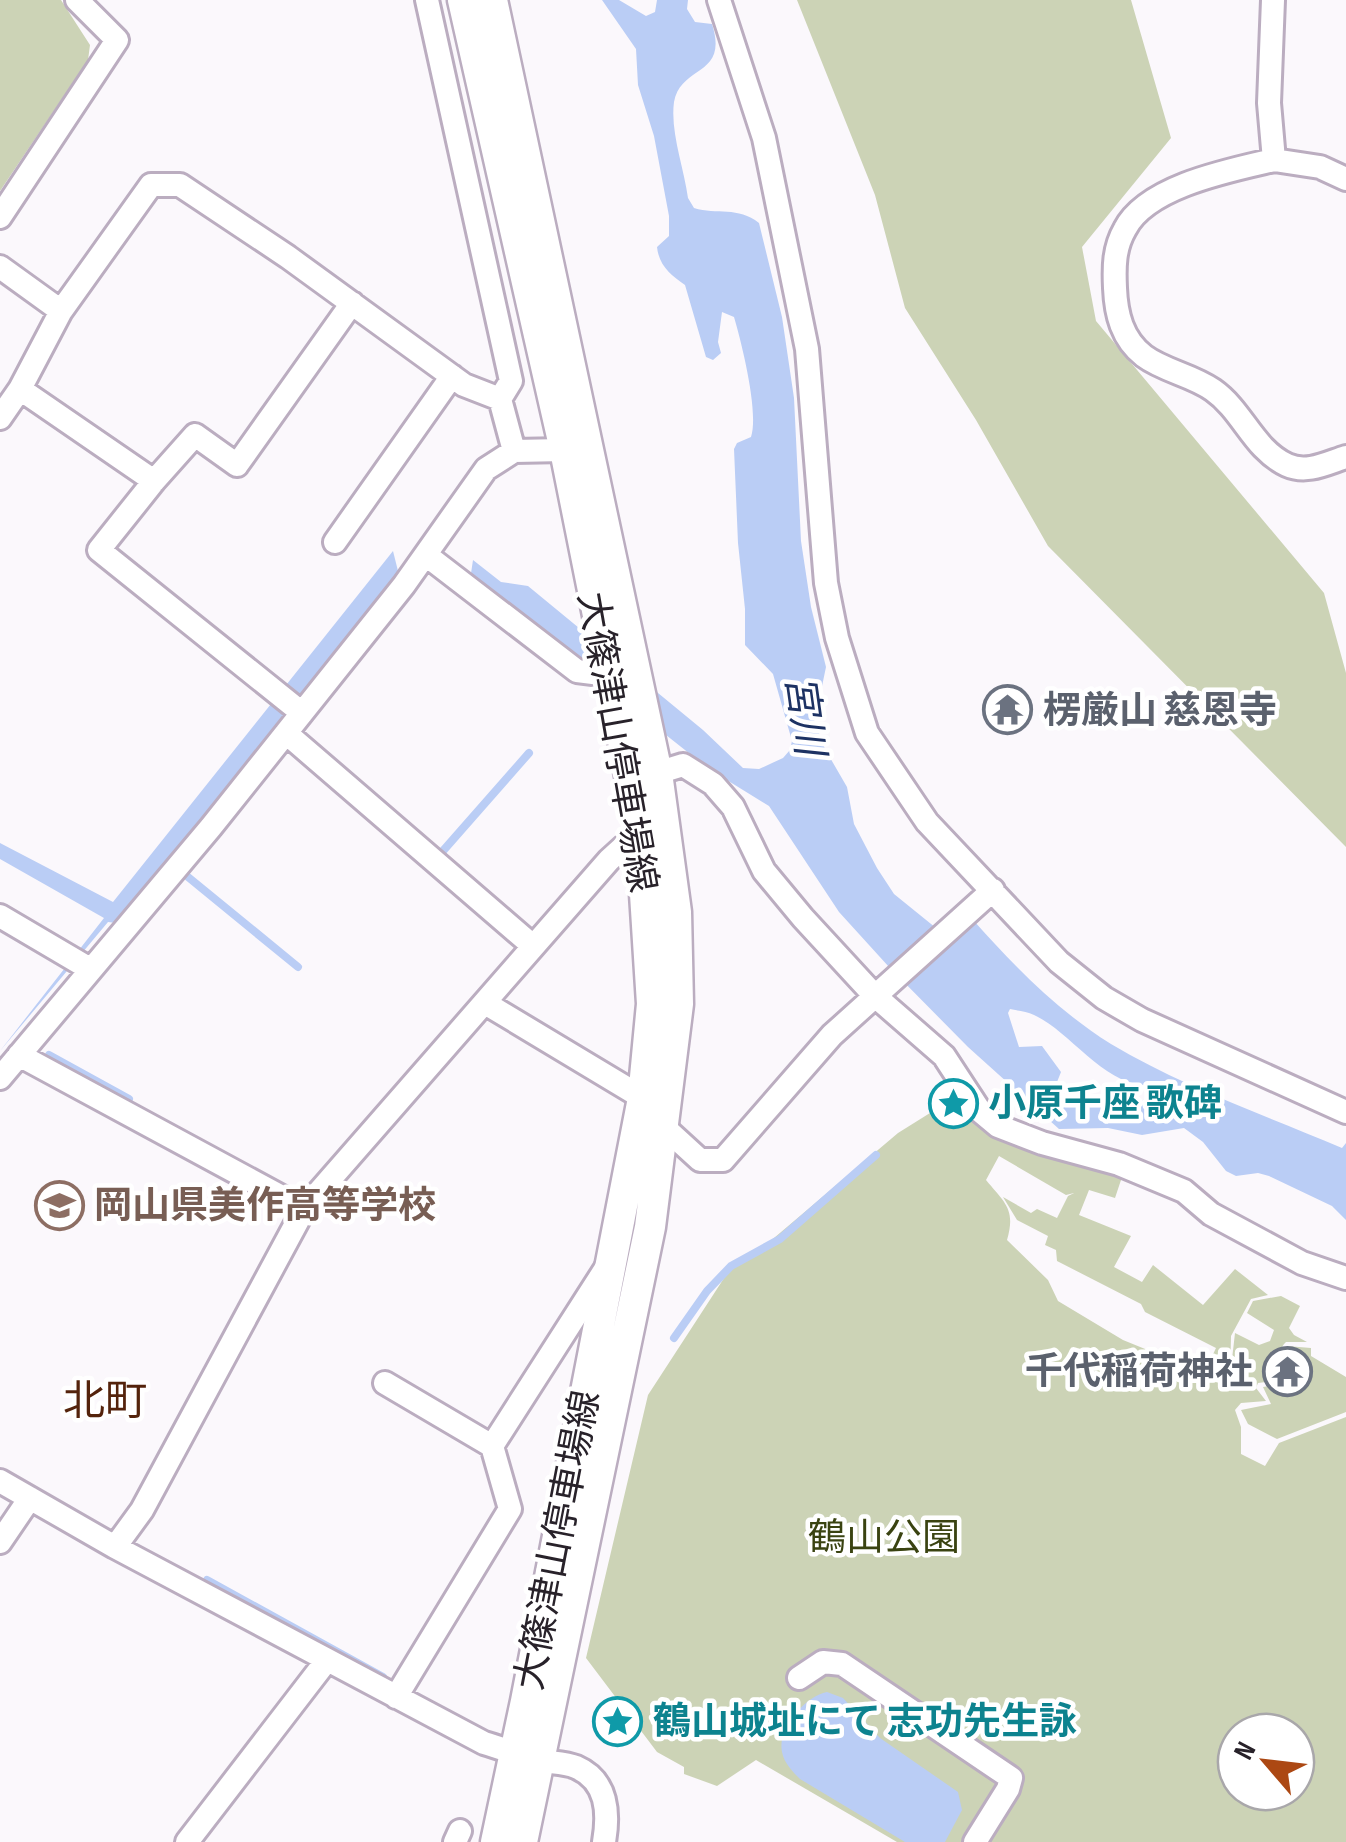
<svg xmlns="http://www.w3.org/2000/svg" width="1346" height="1842" font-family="'Sofia Sans Condensed','Noto Sans JP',sans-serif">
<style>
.green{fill:#ccd3b6;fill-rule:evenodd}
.water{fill:#bacdf5;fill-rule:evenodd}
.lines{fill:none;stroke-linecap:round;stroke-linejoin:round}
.stream{stroke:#bacdf5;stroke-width:8}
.minor-casing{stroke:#bbadc0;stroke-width:28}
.major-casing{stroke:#bbadc0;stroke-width:35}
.minor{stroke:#fff;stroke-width:22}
.major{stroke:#fff;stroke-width:30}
.labels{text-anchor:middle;stroke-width:9;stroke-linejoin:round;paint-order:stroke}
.worship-label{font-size:38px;font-weight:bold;fill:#5b616d;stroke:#fff;text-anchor:start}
.street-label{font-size:38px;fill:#28222a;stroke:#fff}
.culture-label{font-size:38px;font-weight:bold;fill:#0d838f;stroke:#fff;text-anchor:start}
.education-label{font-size:38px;font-weight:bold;fill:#785e54;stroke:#fff;text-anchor:start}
.park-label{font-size:38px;fill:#3a4311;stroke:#fff}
.water-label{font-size:40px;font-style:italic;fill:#1d3263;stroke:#fff}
.quarter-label{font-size:42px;fill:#54230c;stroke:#fff}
</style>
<rect width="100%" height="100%" fill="#fbf8fc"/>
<path class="green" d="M 0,0 L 61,0 L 90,45 L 88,60 L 0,191 Z
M 797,0 L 1131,0 L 1171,138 L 1082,247 L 1096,321 L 1324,593 L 1346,673 L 1346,847 L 1048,546 L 976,420 L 905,308 L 875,195 Z
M 954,1098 L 991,1131 L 1123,1174 L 1115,1198 L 1089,1190 L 1079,1215 L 1131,1236 L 1114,1267 L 1142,1282 L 1153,1265 L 1203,1305 L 1235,1269 L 1268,1295 L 1251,1299 L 1231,1336 L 1230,1377 L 1235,1333 L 1259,1345 L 1270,1341 L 1274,1330 L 1247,1313 L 1253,1301 L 1281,1296 L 1300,1306 L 1289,1328 L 1294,1335 L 1307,1342 L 1286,1342 C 1274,1354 1279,1365 1283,1380 L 1258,1383 L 1256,1388 L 1266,1401 L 1241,1403 L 1235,1410 L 1241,1427 L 1241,1454 L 1265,1466 L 1279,1443 L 1346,1417 L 1346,1842 L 897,1842 L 756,1760 L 717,1786 L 684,1774 L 684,1767 L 657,1752 L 586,1658 L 648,1395 L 728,1272 L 774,1238 L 898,1133 ZM 999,1156 L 1066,1195 L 1074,1193 L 1068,1196 L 1057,1218 L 1037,1209 L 1031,1213 L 1003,1197 L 1017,1220 L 1048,1236 L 1045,1245 L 1056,1250 L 1057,1261 L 1141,1304 L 1145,1312 L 1216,1348 L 1204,1373 L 1123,1340 L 1058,1301 L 1048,1280 L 1007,1240 C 1016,1209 1005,1203 986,1180 ZM 1236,1732 L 1296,1732 L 1296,1792 L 1236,1792 Z
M 1287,1346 L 1311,1348 L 1311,1356 L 1346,1377 L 1346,1412 L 1277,1439 L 1248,1424 L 1241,1410 L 1271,1404 L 1263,1387 L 1287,1383 L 1282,1358 Z"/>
<path class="water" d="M 602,0 L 619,0 L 646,16 L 655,12 L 657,0 L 688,0 L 687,9 L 695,22 L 712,24 C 729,77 681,64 674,102 C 670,132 684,168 688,198 L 694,208 C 717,215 738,206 759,223 L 782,317 L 794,398 L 801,541 L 811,607 L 826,667 L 816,715 L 813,717 L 825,749 L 847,787 L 854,824 L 877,868 L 894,894 L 936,928 L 974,921 C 1015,967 1058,1011 1111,1044 C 1183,1087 1265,1115 1342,1148 L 1346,1143 L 1346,1220 L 1332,1206 L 1269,1176 L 1258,1173 L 1236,1176 L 1226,1171 L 1203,1142 L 1184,1128 L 1142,1135 L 1108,1128 L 1059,1129 L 968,1047 L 889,967 L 839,912 L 769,806 L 709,769 L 470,580 L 473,560 L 501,582 L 528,586 L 703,730 L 743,768 L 759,769 L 783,758 L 790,750 L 792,741 L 773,674 L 745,645 L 745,609 L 738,543 L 734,449 L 737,443 L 751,437 C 759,413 742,344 734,317 L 722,312 L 718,342 L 721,353 L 713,360 L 706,357 L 685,285 C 671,275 659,266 657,247 L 669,236 L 669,216 L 654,136 L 638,85 L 636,49 ZM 1010,1009 C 1018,1011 1027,1011 1034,1015 C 1068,1030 1102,1082 1143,1085 L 1149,1096 L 1140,1102 L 1106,1098 L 1067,1103 L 1060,1100 L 1055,1087 L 1061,1072 L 1042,1046 L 1019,1047 L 1008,1013 Z
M 393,551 L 399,575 L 121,920 L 116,923 L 108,922 L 0,1051 L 104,918 L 0,859 L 0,843 L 113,902 Z
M 827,1692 L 843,1698 L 880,1738 L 958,1792 L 962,1810 L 945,1842 L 905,1842 L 800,1779 C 793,1772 784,1763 782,1752 C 777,1729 805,1696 827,1692 Z"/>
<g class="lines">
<path class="stream" d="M 434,854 L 442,852 L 529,753
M 188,877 L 298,967
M 49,1055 L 129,1099
M 674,1338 L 707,1291 L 731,1266 L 780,1239 L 876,1155
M 207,1580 L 383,1677"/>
<defs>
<path id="minor" d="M 427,0 L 511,381 L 500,399 L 514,451
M 719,0 L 764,138 L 807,349 L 826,583 L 837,638 L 867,733 L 927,822 L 1059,962 L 1104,998 L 1142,1020 L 1346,1112
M 1273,0 L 1269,103 L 1274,160 L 1320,167 L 1346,179
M 1274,160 C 1231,170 1147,186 1125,229 C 1114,248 1114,267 1115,288 C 1116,314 1122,339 1144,356 C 1164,371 1192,375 1213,390 C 1243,411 1253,449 1287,465 C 1307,474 1327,463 1346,457
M 0,217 L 117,40 L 77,0
M 0,267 L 61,311 L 20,389 L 0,418
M 61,311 L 151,185 L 180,185 L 288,257 L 464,385 L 500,399
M 20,389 L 154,481
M 335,542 L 452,376
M 426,555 L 577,671 L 609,675
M 302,713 L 99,550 L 154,481 L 195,435 L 237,465 L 352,303
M 286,733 L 533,946
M 657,773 L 683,765 L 713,784 L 733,807 L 764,871 L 803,918 L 874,995 L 944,1056 L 980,1111 L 998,1126 L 1042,1143 L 1119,1164 L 1184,1191 L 1211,1214 L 1302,1263 L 1346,1278
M 0,916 L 90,969
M 485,1003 L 643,1098
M 19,1055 L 304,1209
M 0,1078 L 211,827 L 404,585 L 486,469 L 514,451 L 565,450
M 665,1128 L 700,1160 L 723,1160 L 832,1035 L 993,890
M 385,1383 L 492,1446
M 0,1481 L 115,1547 L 484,1743 C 501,1748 519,1755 537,1760 C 549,1763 564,1762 576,1767 C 608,1781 609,1813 604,1842
M 0,1542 L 30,1498
M 115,1547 L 142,1510 L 304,1209 L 609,860 L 641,831
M 799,1678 L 823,1662 L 842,1664 L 1011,1778 L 1008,1789 L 975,1842
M 396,1697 L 510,1509 L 492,1446 L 606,1268
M 187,1842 L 327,1660
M 455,1842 L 460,1831"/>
<path id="major" d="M 463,0 L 565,450 L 641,831 L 652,1004 L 643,1098 L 526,1701 L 496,1842
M 492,0 L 657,773 L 676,912 L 678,1004 L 650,1227 L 522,1842"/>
</defs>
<use href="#minor" class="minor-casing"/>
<use href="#major" class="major-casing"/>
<use href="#minor" class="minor"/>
<use href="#major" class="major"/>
</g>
<defs>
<symbol id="temple-ring" viewBox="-11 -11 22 22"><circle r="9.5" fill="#fff" stroke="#6b7280" stroke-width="1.5"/><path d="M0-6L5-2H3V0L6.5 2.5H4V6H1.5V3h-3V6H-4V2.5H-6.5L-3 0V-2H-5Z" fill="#6b7280"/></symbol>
<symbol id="sight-ring" viewBox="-11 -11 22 22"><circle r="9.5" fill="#fff" stroke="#0f9aa8" stroke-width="1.5"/><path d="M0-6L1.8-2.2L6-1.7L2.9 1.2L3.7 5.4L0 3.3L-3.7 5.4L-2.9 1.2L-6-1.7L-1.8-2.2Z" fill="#0f9aa8"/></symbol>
<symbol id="school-ring" viewBox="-11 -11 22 22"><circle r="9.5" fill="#fff" stroke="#8d6e63" stroke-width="1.5"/><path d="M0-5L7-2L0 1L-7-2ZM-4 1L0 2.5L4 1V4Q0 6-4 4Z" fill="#8d6e63"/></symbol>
</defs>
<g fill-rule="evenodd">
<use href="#temple-ring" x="980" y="682" width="55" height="55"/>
<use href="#sight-ring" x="926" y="1076" width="55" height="55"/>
<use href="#school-ring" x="32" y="1178" width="55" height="55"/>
<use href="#temple-ring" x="1260" y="1344" width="55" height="55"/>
<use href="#sight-ring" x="590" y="1694" width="55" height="55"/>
</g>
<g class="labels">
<g class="worship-label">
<text x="1043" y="723">楞厳山 慈恩寺</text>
<text x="1253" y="1384" text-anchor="end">千代稲荷神社</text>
</g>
<g class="street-label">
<text transform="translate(618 742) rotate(80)" y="13">大篠津山停車場線</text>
<text transform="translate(557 1540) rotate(-79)" y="13">大篠津山停車場線</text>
</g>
<g class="culture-label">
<text x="988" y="1116">小原千座 歌碑</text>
<text x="653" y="1734">鶴山城址にて 志功先生詠</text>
</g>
<g class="education-label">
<text x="94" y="1218">岡山県美作高等学校</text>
</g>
<g class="park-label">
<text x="884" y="1550">鶴山公園</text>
</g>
<g class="water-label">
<text transform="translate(806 715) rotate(82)" y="14">宮川</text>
</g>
<g class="quarter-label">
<text x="105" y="1415">北町</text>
</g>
</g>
<g transform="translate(1266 1762) rotate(298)"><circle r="48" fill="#ffffff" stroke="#a9a7aa" stroke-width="2.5"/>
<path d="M0-8L18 38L0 25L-18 38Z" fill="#ac4813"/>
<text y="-15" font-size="28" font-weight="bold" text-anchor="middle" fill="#28222a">N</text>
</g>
</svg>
